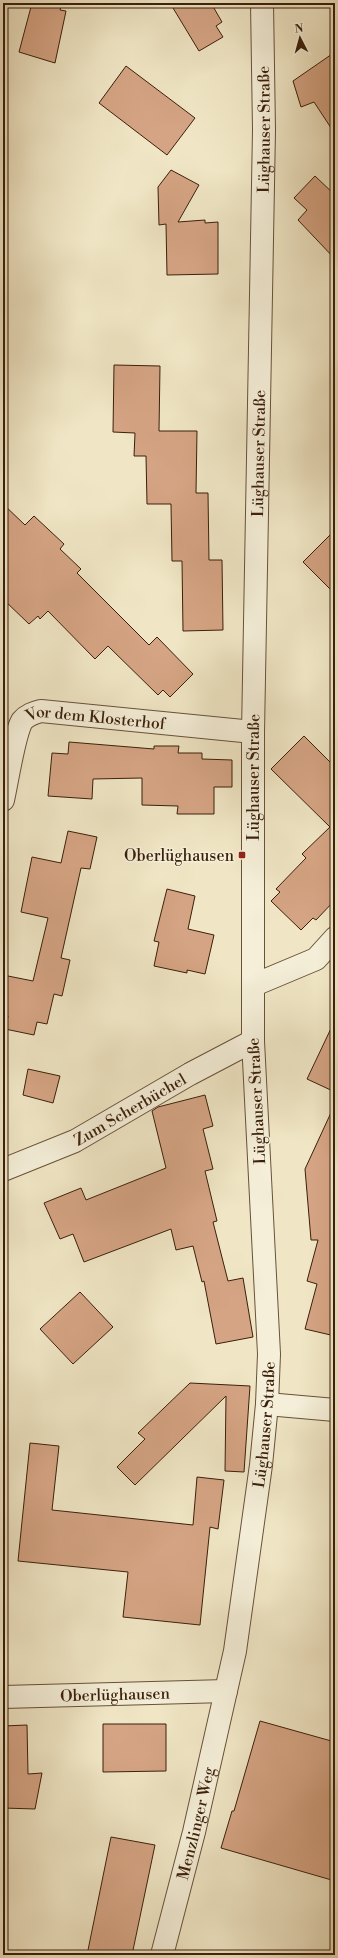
<svg xmlns="http://www.w3.org/2000/svg" width="338" height="1958" font-family="'Libre Bodoni',serif">
<style>
.building{fill:#d5a484;stroke:#3a1f0a}
.lines{fill:none;stroke-linecap:round;stroke-linejoin:round}
.minor-casing{stroke:#685139;stroke-width:24}
.minor{stroke:#f5efd9;stroke-width:22}
.poi-dot{fill:#8f2418;stroke:#f5efd9;stroke-width:1.5}
.labels{text-anchor:middle;stroke-width:3;stroke-linejoin:round;paint-order:stroke}
.street-label{font-size:16px;fill:#3a1f0a;stroke:#f5efd9}
.poi-label{font-size:16px;fill:#3a1f0a;stroke:#f5efd9;text-anchor:end}
</style>
<rect width="100%" height="100%" fill="#f0e6c5"/>
<filter id="stains"><feTurbulence type="fractalNoise" baseFrequency=".005" numOctaves="4"/><feColorMatrix values="0 0 0 0 .2 0 0 0 0 .09 0 0 0 0 .02 0 0 0 .5 -.17"/></filter>
<radialGradient id="worn" r=".72"><stop offset=".6" stop-color="#630" stop-opacity="0"/><stop offset="1" stop-color="#630" stop-opacity=".3"/></radialGradient>
<path class="building" d="M 32,3 L 62,3 L 60,10 L 66,11 L 55,63 L 19,52 Z
M 170,3 L 211,3 L 222,22 L 216,26 L 223,37 L 199,51 Z
M 335,52 L 335,134 L 314,102 L 301,107 L 293,81 Z
M 126,66 L 195,118 L 167,155 L 99,103 Z
M 171,170 L 199,185 L 178,222 L 205,220 L 205,223 L 218,222 L 218,274 L 167,275 L 166,224 L 159,225 L 158,187 Z
M 315,176 L 335,195 L 335,259 L 298,220 L 307,210 L 294,198 Z
M 114,365 L 160,366 L 159,431 L 197,431 L 196,493 L 208,493 L 209,560 L 222,560 L 223,630 L 183,631 L 182,561 L 172,561 L 171,504 L 147,504 L 146,456 L 134,456 L 135,433 L 113,432 Z
M 3,504 L 25,525 L 34,516 L 64,544 L 60,549 L 81,569 L 77,573 L 149,645 L 157,637 L 193,674 L 170,697 L 163,690 L 158,695 L 108,646 L 95,659 L 48,611 L 40,619 L 38,616 L 29,624 L 3,599 Z
M 335,530 L 335,594 L 303,562 Z
M 304,736 L 335,767 L 335,900 L 316,920 L 313,918 L 301,930 L 271,901 L 280,892 L 276,889 L 306,858 L 302,854 L 330,827 L 271,769 Z
M 69,742 L 154,749 L 154,746 L 179,746 L 178,753 L 202,753 L 202,759 L 232,760 L 232,787 L 214,787 L 214,814 L 177,814 L 178,806 L 142,805 L 142,778 L 93,779 L 92,799 L 48,796 L 52,753 L 68,754 Z
M 68,831 L 97,837 L 90,869 L 81,868 L 61,958 L 70,960 L 62,996 L 54,994 L 47,1024 L 37,1022 L 34,1035 L 5,1029 L 8,1016 L 3,1015 L 3,975 L 33,981 L 48,918 L 21,912 L 32,857 L 61,863 Z
M 167,889 L 195,896 L 188,929 L 214,935 L 205,974 L 187,970 L 187,973 L 154,966 L 159,942 L 154,941 Z
M 335,1020 L 335,1092 L 307,1079 Z
M 28,1069 L 60,1076 L 53,1103 L 23,1095 Z
M 205,1095 L 213,1126 L 203,1129 L 213,1169 L 205,1171 L 217,1221 L 213,1222 L 228,1281 L 243,1278 L 253,1337 L 216,1344 L 204,1281 L 202,1282 L 193,1246 L 176,1250 L 171,1229 L 84,1262 L 73,1234 L 60,1239 L 44,1203 L 81,1188 L 86,1200 L 166,1168 L 152,1111 L 158,1107 Z
M 335,1104 L 335,1336 L 305,1329 L 317,1284 L 307,1281 L 318,1240 L 311,1240 L 305,1169 Z
M 80,1292 L 113,1327 L 73,1364 L 40,1329 Z
M 190,1383 L 250,1386 L 244,1472 L 225,1471 L 226,1396 L 135,1485 L 117,1467 L 145,1439 L 138,1433 Z
M 30,1443 L 59,1446 L 52,1510 L 193,1525 L 197,1477 L 224,1480 L 218,1529 L 210,1527 L 200,1625 L 123,1617 L 128,1572 L 18,1561 Z
M 260,1721 L 335,1742 L 335,1881 L 221,1848 L 232,1811 L 234,1811 Z
M 103,1724 L 166,1724 L 166,1771 L 103,1772 Z
M 27,1725 L 28,1774 L 42,1773 L 35,1809 L 3,1808 L 3,1726 Z
M 111,1837 L 155,1845 L 132,1955 L 87,1955 Z"/>
<g class="lines">
<defs>
<g id="minor">
<path id="s1" d="M 3,800 C 7,783 14,735 22,721 C 27,715 33,713 41,711 L 253,732"/>
<path d="M 254,985 L 316,959 L 335,938"/>
<path id="s2" d="M 3,1170 L 75,1141 L 190,1074 L 253,1041"/>
<path d="M 267,1404 L 335,1410"/>
<path id="s3" d="M 3,1697 L 226,1691"/>
<path id="s4" d="M 162,1955 L 194,1832 L 235,1651 L 261,1465 L 267,1404 L 269,1354 L 253,1041 L 253,732 L 264,130 L 262,3"/>
</g>
</defs>
<use href="#minor" class="minor-casing"/>
<use href="#minor" class="minor"/>
</g>
<rect class="poi-dot" x="238" y="851" width="8" height="8" rx="2"/>
<g class="labels">
<g class="street-label">
<text dy="6" stroke="none"><textPath href="#s4" startOffset="1837">Lüghauser Straße</textPath></text>
<text dy="6" stroke="none"><textPath href="#s4" startOffset="1513">Lüghauser Straße</textPath></text>
<text dy="6" stroke="none"><textPath href="#s1" startOffset="158">Vor dem Klosterhof</textPath></text>
<text dy="6" stroke="none"><textPath href="#s4" startOffset="1189">Lüghauser Straße</textPath></text>
<text transform="translate(256 1101) rotate(-93)" y="6">Lüghauser Straße</text>
<text dy="6" stroke="none"><textPath href="#s2" startOffset="141">Zum Scherbüchel</textPath></text>
<text dy="6" stroke="none"><textPath href="#s4" startOffset="541">Lüghauser Straße</textPath></text>
<text dy="6" stroke="none"><textPath href="#s3" startOffset="112">Oberlüghausen</textPath></text>
<text dy="6" stroke="none"><textPath href="#s4" startOffset="136">Menzlinger Weg</textPath></text>
</g>
<g class="poi-label">
<text x="234" y="861">Oberlüghausen</text>
</g>
</g>
<rect width="338" height="1958" fill="none" stroke="#f0e6c5" stroke-width="16"/>
<rect x="4" y="4" width="330" height="1950" fill="none" stroke="#3a1f0a" stroke-width="2"/>
<rect x="8" y="8" width="322" height="1942" fill="none" stroke="#3a1f0a"/>
<g transform="translate(300 38) rotate(354)" stroke="#f5efd9" stroke-width="3" paint-order="stroke">
<path d="M0-3L7 15L0 10L-7 15Z" fill="#3a1f0a"/>
<text y="-6" font-size="11" font-weight="bold" text-anchor="middle" fill="#3a1f0a">N</text>
</g>
<rect width="100%" height="100%" filter="url(#stains)"/>
<rect width="100%" height="100%" fill="url(#worn)"/>
</svg>
